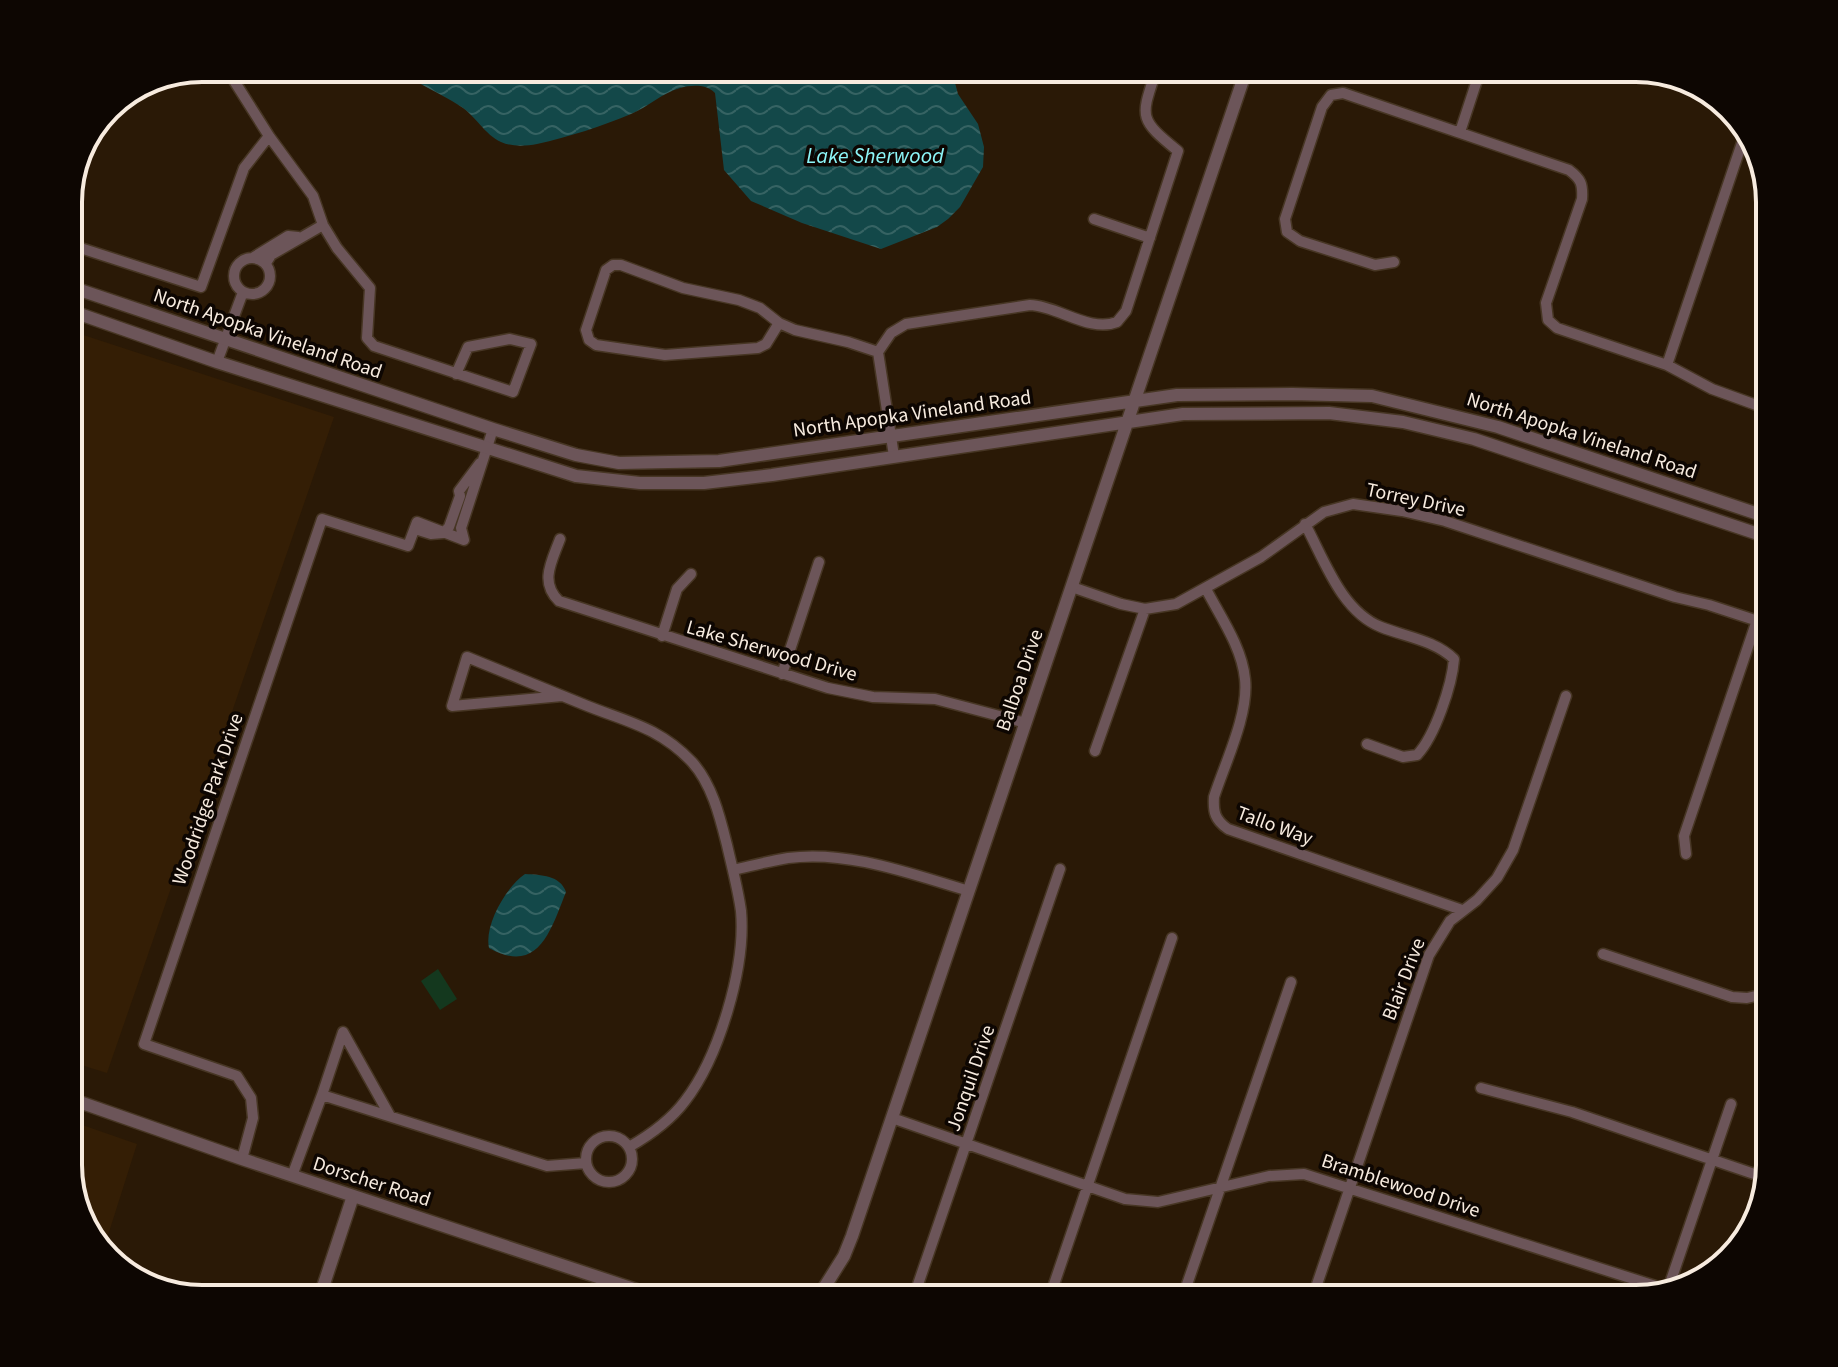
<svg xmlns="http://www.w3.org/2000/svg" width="1838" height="1367" font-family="'Source Sans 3',sans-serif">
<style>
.built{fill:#341e05}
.pitch{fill:#14381e}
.water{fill:url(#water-waves)}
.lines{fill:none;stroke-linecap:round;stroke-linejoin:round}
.minor-casing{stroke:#473624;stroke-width:13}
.tertiary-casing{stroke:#473624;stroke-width:15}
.minor{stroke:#6c5559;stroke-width:10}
.tertiary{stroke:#6c5559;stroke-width:12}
.labels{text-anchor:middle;stroke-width:7;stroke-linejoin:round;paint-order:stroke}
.street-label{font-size:20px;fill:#f7ebdf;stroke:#0d0602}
.water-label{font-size:22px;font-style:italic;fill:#8df6f8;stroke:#0d0602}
.rim{fill:none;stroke:#f7ebdf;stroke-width:4}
</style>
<defs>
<pattern id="water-waves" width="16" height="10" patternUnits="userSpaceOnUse" patternTransform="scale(2)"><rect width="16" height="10" fill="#134849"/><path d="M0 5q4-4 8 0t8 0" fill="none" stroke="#366363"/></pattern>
</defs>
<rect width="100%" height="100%" fill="#2a1906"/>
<path class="built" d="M 68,330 L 334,417 L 107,1073 L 68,1061 Z
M 68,1120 L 137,1144 L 103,1251 L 86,1231 L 68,1173 Z"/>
<path class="pitch" d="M 438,969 L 457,999 L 440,1010 L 421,981 Z"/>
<path class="water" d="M 396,68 L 951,68 L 958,94 L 978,124 L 984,147 L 983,167 L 960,207 L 948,219 L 937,227 L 881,249 L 802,223 L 751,201 L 724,170 L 715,93 C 706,84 692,85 680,88 C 662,93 648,107 631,114 C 602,126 569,137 537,144 C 526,146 512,147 501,142 C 485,135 475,115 460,106 C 439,92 416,84 396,68 Z
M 525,874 C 541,875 560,875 566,892 C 551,929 539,976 489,948 C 484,925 506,887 525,874 Z"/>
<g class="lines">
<defs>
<path id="minor" d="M 1460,132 L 1481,68
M 269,136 L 313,196 L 323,225 L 337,248 L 370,288 L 367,338 L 374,346 L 513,392 L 531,344 L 510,339 L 468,347 L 456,374
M 1094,219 L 1150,238
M 68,244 L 201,287 L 244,168 L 269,136 L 226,68
M 254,257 L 288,236 L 298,237
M234 276a18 18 0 1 1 36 0a18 18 0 1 1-36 0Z
M 1394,262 L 1375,265 L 1300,241 L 1287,232 L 1285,219 L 1322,107 L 1331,95 L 1343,93 L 1569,170 C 1581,179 1583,184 1582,199 L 1546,303 L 1548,320 L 1557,328 L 1667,365 L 1712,389 L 1770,410
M 266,263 L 271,255 L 323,225
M 779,323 L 766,344 L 758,348 L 665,355 L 596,345 L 589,340 L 586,330 L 606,270 L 613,265 L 621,265 L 683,288 L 739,300 L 760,308 L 779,323 L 795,330 L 848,342 L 878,352
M 217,362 L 243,292
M 1667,365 L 1746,131
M 894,456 L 878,352 L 891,333 L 906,324 L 1030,305 C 1058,306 1090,333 1117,322 L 1126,311 L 1178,151 C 1137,118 1141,117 1157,68
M 1305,524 C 1324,559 1341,611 1381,627 C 1406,637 1434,640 1454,659 C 1452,685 1435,736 1417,755 L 1403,757 L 1367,744
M 415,529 L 431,534 L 443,533 L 449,527 L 460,496 L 459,491 L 480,463
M 560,539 C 552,561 539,582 559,601 L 828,688 L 873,697 L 935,699 L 1026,723
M 464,540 L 461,528 L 493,429
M 1072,587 L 1121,604 L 1145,609 L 1176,604 L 1261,557 L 1324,512 L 1353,504 L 1402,511 L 1445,521 L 1675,597 L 1709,605 L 1770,625
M 1206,589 C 1220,616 1242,647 1245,679 C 1249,714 1225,763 1214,797 C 1213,812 1215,820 1228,829 L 1462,910
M 662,636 L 677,589 L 691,574
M 782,674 L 819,562
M 562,696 L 452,706 L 467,657 C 506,673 546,689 585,705 C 627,722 659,727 692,762 C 712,784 720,817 727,845 C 732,867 738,889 741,911 C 746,967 719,1057 685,1101 C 670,1121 650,1135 629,1147
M 1095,751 L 1145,609
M 1686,854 L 1684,836 L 1757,620
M 733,870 C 751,866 769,861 788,858 C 848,850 911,874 969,891
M 1603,954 L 1732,997 L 1747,998 L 1760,995 L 1770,975
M 1481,1088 L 1572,1112 L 1766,1178
M 390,1116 L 343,1032 L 322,1095 L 547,1166 L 586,1163
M 892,1118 L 1125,1199 L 1158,1202 L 1269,1176 L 1304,1174 L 1668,1290
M586 1159a23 23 0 1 1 46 0a23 23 0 1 1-46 0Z
M 242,1159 L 253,1118 L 251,1098 L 237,1076 L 144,1044 L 322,519 L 408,546 L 417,522 L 464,540
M 292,1176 L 322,1095
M 1667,1292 L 1731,1104
M 615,1299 L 620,1285
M 913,1299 L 1060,869
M 1049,1299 L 1172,938
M 1182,1299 L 1291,982
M 1312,1299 L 1429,955 L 1450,921 L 1477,900 L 1497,878 L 1513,850 L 1566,696"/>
<path id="tertiary" d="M 68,286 L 493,429 L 576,455 L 619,463 L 719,461 L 1177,395 L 1292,394 L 1372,396 L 1498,427 L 1770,518
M 68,310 L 217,362 L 576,476 L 640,483 L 704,483 L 772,475 L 1183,414 L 1329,413 L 1403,422 L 1474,439 L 1770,538
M 68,1098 L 242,1159 L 664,1299
M 319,1299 L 353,1196
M 817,1299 L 844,1256 L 852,1236 L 1247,68"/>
</defs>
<use href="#minor" class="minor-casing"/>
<use href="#tertiary" class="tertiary-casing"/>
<use href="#minor" class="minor"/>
<use href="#tertiary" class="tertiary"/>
</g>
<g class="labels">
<g class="street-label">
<text transform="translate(268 333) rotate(19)" y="7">North Apopka Vineland Road</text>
<text transform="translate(912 413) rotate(-8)" y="7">North Apopka Vineland Road</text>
<text transform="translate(1582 435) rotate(18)" y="7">North Apopka Vineland Road</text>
<text transform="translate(1416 499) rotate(12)" y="7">Torrey Drive</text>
<text transform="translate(772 650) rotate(16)" y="7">Lake Sherwood Drive</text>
<text transform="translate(1019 680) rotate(-71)" y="7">Balboa Drive</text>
<text transform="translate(207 799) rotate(-71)" y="7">Woodridge Park Drive</text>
<text transform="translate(1275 825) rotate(20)" y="7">Tallo Way</text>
<text transform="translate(1403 979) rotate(-69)" y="7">Blair Drive</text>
<text transform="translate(970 1078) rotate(-71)" y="7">Jonquil Drive</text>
<text transform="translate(372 1181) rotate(18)" y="7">Dorscher Road</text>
<text transform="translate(1401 1185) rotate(18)" y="7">Bramblewood Drive</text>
</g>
<g class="water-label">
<text x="875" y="163">Lake Sherwood</text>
</g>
</g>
<path d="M0 0H1838V1367H0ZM202 82H1636A120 120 0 0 1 1756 202V1165A120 120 0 0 1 1636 1285H202A120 120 0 0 1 82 1165V202A120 120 0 0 1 202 82Z" fill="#0d0602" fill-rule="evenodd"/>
<path class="rim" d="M202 82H1636A120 120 0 0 1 1756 202V1165A120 120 0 0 1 1636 1285H202A120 120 0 0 1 82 1165V202A120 120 0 0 1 202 82Z"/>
</svg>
